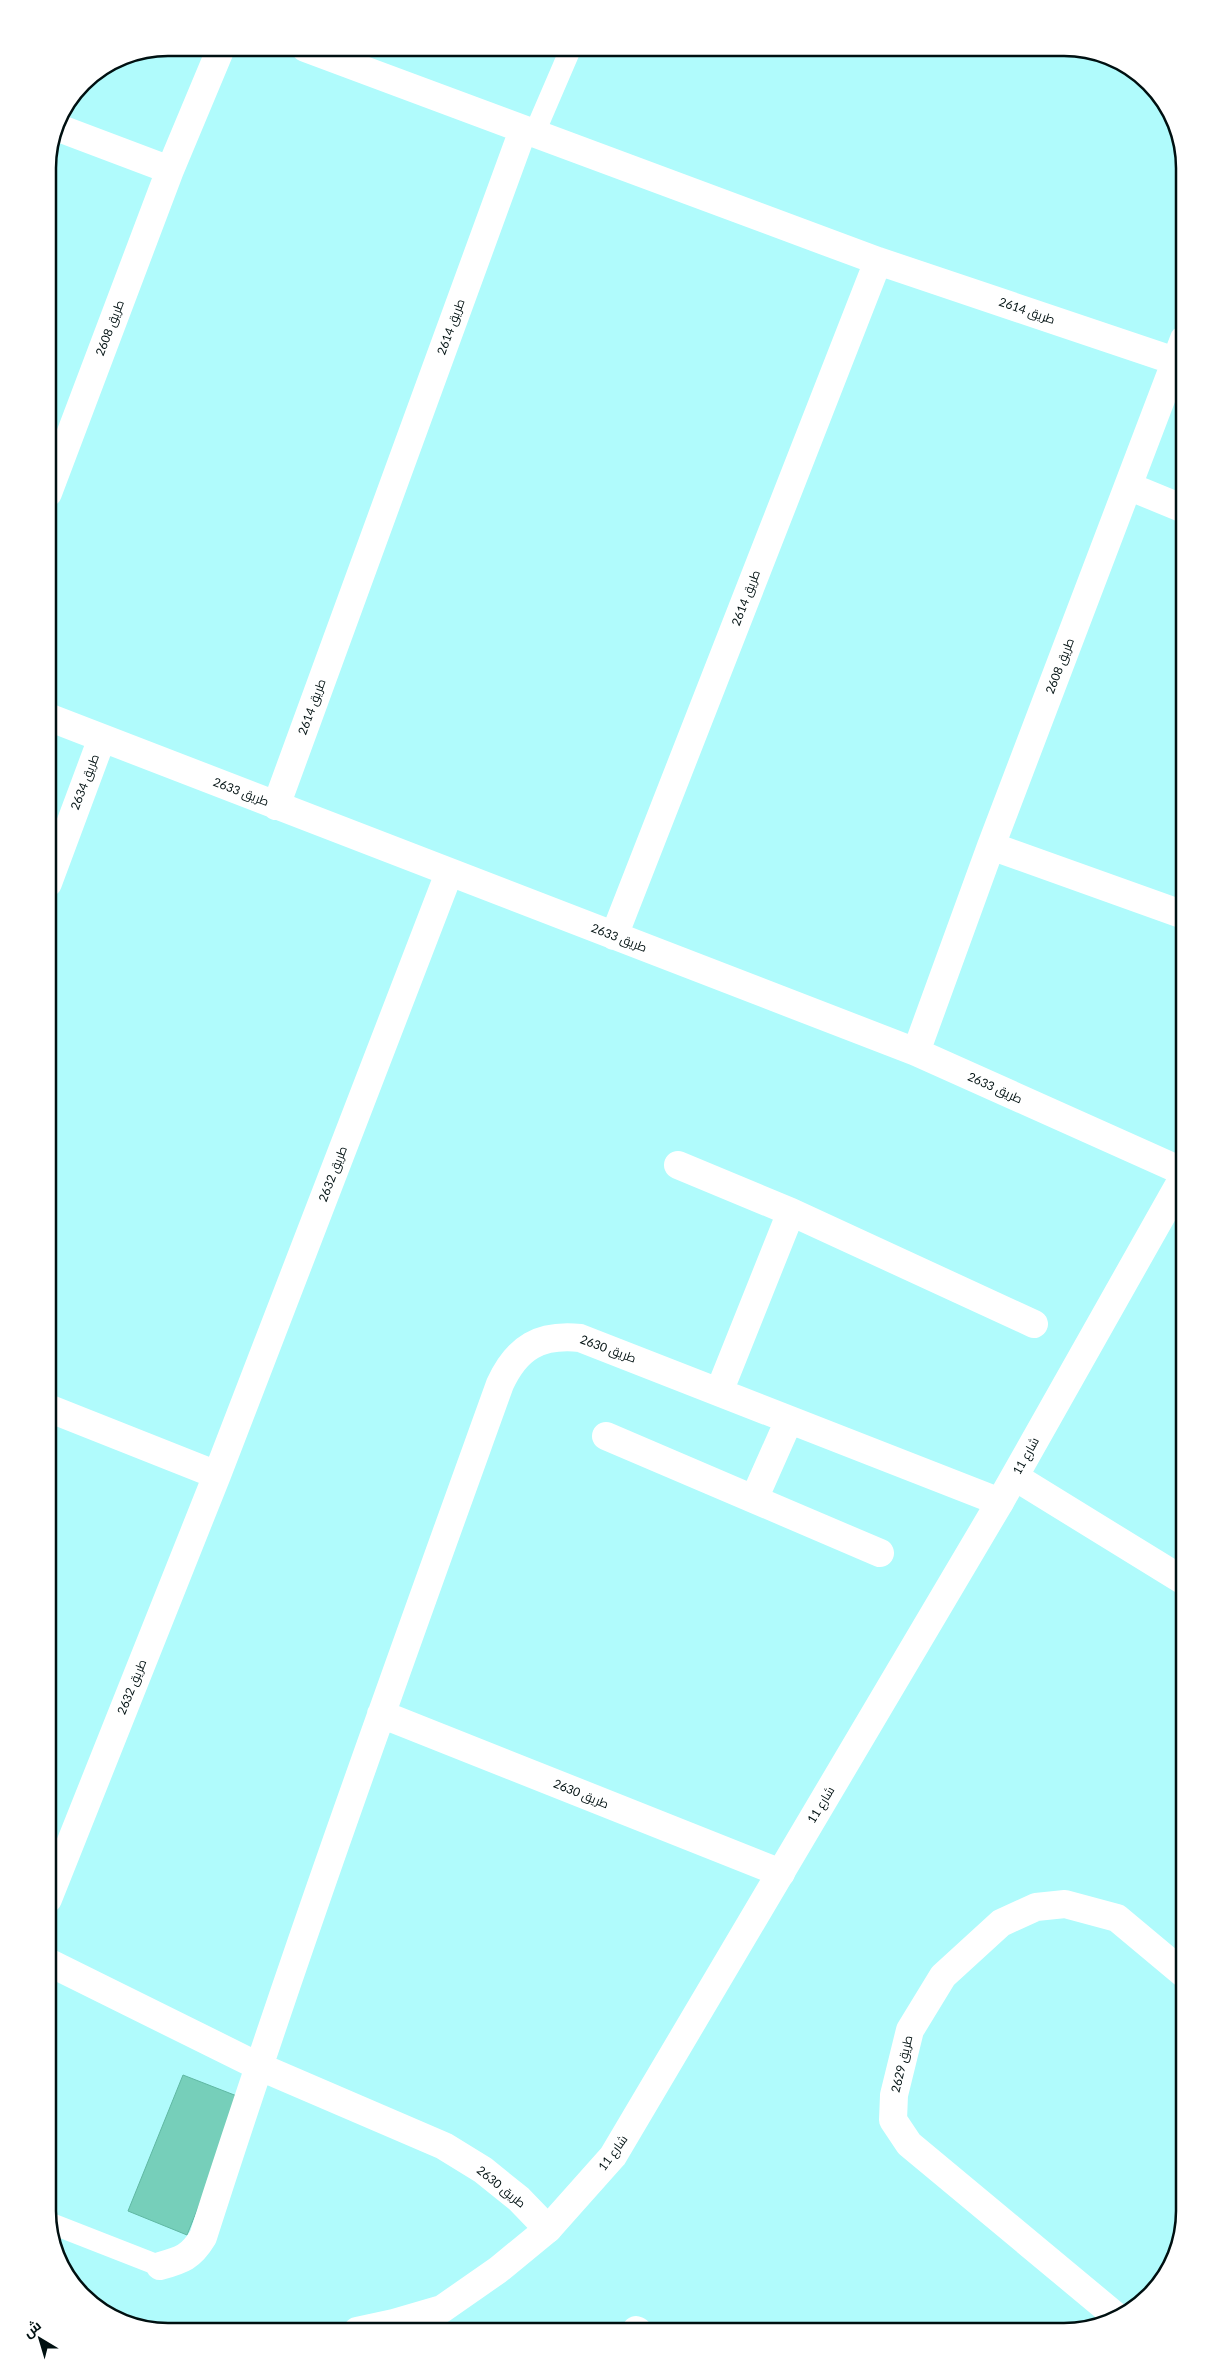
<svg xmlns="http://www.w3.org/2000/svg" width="1232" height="2379" font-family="Lato,Cairo,sans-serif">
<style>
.building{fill:#76cfba;stroke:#5fb8a3}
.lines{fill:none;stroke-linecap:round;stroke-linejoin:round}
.lane{stroke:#fff;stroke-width:21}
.street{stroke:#fff;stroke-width:28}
.secondary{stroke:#fff;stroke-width:28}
.labels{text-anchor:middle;stroke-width:4;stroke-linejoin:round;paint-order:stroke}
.street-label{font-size:12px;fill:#001011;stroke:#fff}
.rim{fill:none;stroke:#001011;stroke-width:2.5}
</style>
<rect width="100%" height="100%" fill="#b0fbfc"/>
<path class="building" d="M 183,2075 L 242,2098 L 187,2235 L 128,2211 Z"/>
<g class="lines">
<path class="lane" d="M 534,134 L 571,48
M 50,2223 L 160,2266"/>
<path class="street" d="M 305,48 L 878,261 L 1175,361
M 56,127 L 170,170
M 1128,486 L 1184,509
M 48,493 L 170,170 L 221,48
M 48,717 L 916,1052 L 1184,1172
M 276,806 L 523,130
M 991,846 L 1184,915
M 48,883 L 102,738
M 614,936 L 878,261
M 916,1052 L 991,846 L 1184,339
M 678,1165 L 791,1212 L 1034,1324
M 719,1392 L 791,1212
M 48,1408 L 217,1475
M 606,1436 L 880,1553
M 1015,1477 L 1184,1581
M 754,1499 L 789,1420
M 381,1714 L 781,1873
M 48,1899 L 217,1475 L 449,873
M 48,1962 L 258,2066 L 444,2146 L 483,2170 L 519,2199 L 548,2229
M 160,2266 C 182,2260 191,2257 203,2237 C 295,1950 398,1667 500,1384 C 517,1347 540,1334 580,1338 L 1000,1502
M 1117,2317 L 909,2144 L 893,2120 L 894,2095 L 910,2030 L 943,1976 L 1001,1923 L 1036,1907 L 1065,1904 L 1117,1918 L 1184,1974
M 636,2330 L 638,2331"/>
<path class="secondary" d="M 357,2331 L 394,2323 L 442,2309 L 498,2270 L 548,2229 L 613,2156 L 1000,1502 L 1184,1176"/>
</g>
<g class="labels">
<g class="street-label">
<text transform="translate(1027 311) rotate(19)" y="4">طريق 2614</text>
<text transform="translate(451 327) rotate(-70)" y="4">طريق 2614</text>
<text transform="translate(110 328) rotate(-69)" y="4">طريق 2608</text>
<text transform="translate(746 598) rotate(-69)" y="4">طريق 2614</text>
<text transform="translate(1060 666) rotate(-69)" y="4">طريق 2608</text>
<text transform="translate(312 707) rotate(-70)" y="4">طريق 2614</text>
<text transform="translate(85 782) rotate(-69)" y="4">طريق 2634</text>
<text transform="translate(241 792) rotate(21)" y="4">طريق 2633</text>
<text transform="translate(619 938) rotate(21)" y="4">طريق 2633</text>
<text transform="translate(995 1088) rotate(24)" y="4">طريق 2633</text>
<text transform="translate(333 1174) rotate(-69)" y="4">طريق 2632</text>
<text transform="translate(608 1349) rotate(20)" y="4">طريق 2630</text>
<text transform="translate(1026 1456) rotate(-61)" y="4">شارع 11</text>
<text transform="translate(132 1687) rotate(-68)" y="4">طريق 2632</text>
<text transform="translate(581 1794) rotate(22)" y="4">طريق 2630</text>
<text transform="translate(821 1805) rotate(-59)" y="4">شارع 11</text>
<text transform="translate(902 2064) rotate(-77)" y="4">طريق 2629</text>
<text transform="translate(613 2153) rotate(-54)" y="4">شارع 11</text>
<text transform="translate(501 2187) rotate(39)" y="4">طريق 2630</text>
</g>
</g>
<path d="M0 0H1232V2379H0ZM168 56H1064A112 112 0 0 1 1176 168V2211A112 112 0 0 1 1064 2323H168A112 112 0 0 1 56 2211V168A112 112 0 0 1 168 56Z" fill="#fff" fill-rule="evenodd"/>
<path class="rim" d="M168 56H1064A112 112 0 0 1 1176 168V2211A112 112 0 0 1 1064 2323H168A112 112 0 0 1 56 2211V168A112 112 0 0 1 168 56Z"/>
<g transform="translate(40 2339) rotate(322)" stroke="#ffffff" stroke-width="4" paint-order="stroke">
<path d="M0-4L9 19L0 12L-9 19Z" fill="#001011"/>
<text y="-8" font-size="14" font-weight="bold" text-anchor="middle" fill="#001011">ش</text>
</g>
</svg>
